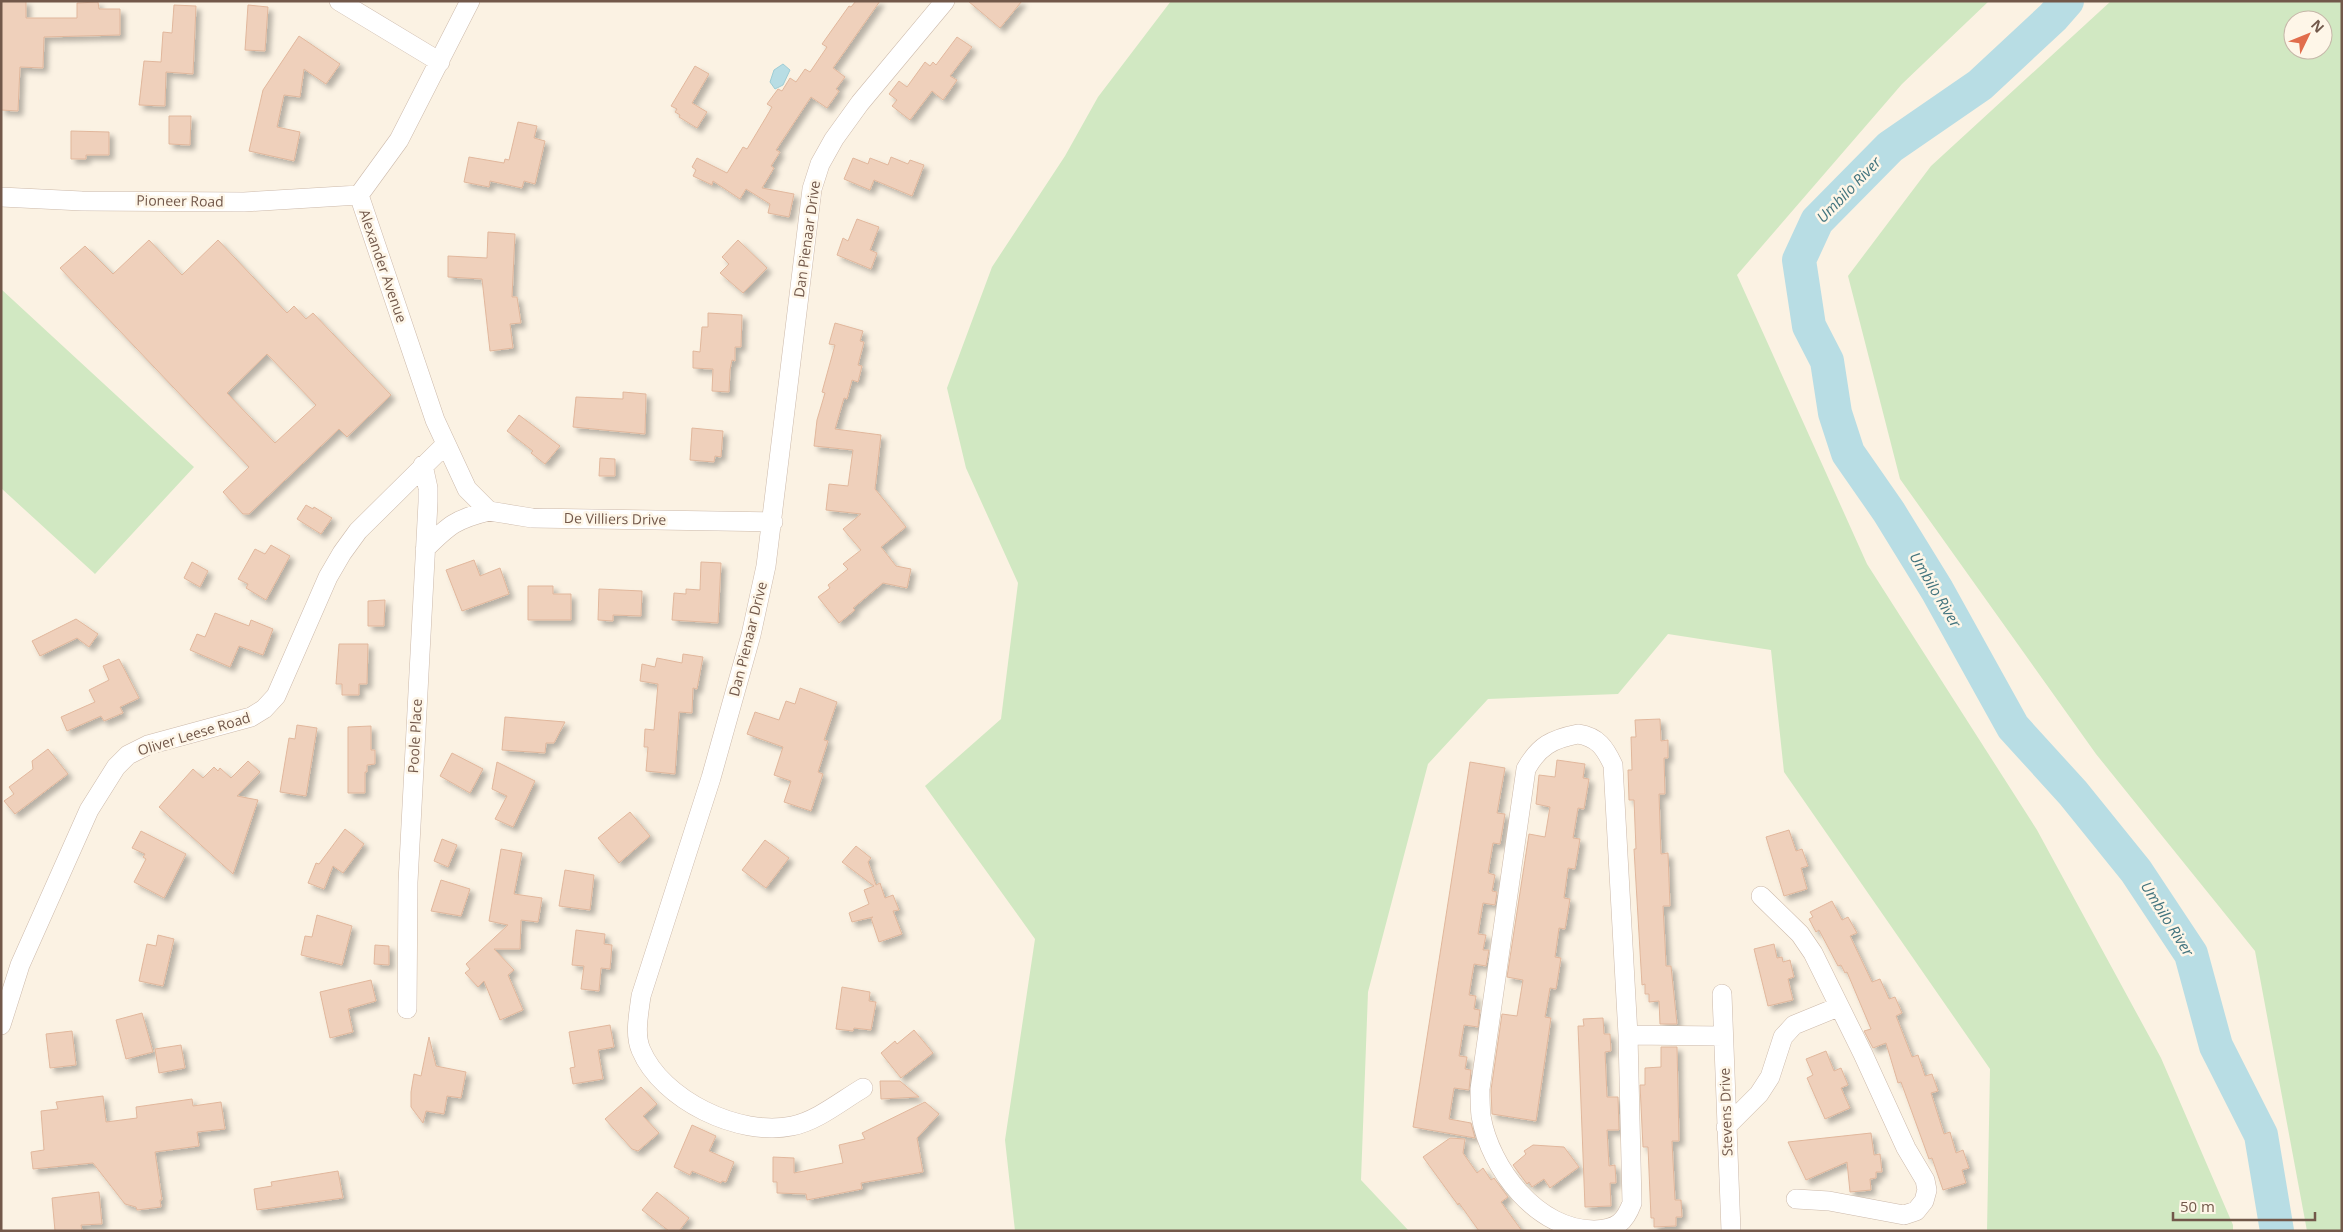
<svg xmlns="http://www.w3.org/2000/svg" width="2343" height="1232" font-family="'Open Sans',sans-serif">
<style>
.green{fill:#d1e8c2;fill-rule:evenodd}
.water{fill:#b8dde4;stroke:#9fcdd5}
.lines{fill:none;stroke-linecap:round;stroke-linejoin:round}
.river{stroke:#b8dde4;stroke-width:34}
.building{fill:#efd0bb;stroke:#e1b79c;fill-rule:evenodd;filter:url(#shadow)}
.minor-casing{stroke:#ccb9aa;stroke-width:20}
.minor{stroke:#fff;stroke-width:19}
.labels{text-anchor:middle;stroke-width:5;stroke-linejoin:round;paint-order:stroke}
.street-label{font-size:14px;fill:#72584a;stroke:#fef6e8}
.water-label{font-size:15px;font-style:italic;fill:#42747e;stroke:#fef6e8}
</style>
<defs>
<filter id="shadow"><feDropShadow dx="4.5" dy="4.5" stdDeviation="2.5" flood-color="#0004"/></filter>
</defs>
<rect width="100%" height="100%" fill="#fbf2e3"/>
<path class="green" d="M 1171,1 L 1989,1 L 1902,84 L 1737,275 L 1867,564 L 2037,830 L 2161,1058 L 2233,1225 L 2233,1231 L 1987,1231 L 1990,1069 L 1784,772 L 1771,650 L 1668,634 L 1618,694 L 1488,699 L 1428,764 L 1368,992 L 1361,1180 L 1409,1231 L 1015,1231 L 1005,1140 L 1035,939 L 925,786 L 1001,719 L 1018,583 L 966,468 L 947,388 L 992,267 L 1065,156 L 1098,97 Z
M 2111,1 L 2342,1 L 2342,1231 L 2307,1231 L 2255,951 L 2096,754 L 1900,479 L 1848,276 L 1931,166 ZM 2293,20 L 2323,20 L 2323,50 L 2293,50 Z
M 1,289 L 194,467 L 95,574 L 1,488 Z"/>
<path class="water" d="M 783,64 L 790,70 L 783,85 L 775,89 L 770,82 L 774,70 Z"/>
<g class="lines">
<path class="river" d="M 2067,1 L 2053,17 L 1980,85 L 1890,147 L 1817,221 L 1799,260 L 1809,326 L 1827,361 L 1835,413 L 1848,453 L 1889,512 L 1937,590 L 2013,727 L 2073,793 L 2136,871 L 2191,954 L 2216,1046 L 2261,1135 L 2277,1231"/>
</g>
<path class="building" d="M 1,1 L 26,1 L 26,18 L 77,18 L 77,3 L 98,2 L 99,9 L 120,9 L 120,35 L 44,37 L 43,68 L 20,67 L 18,111 L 1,110 Z
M 856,1 L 880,1 L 833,68 L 845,77 L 836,89 L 839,91 L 827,108 L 811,97 L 776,150 L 780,152 L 771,166 L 774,168 L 762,188 L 794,194 L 789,217 L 768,213 L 770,204 L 746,189 L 740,199 L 713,181 L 712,185 L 693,176 L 696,170 L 692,167 L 697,158 L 727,173 L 743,147 L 747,149 L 765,119 L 772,107 L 767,104 L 778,89 L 782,91 L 790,78 L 796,82 L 805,69 L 810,72 L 827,47 L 822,44 L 849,6 L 851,7 Z
M 968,1 L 1022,1 L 1000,28 Z
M 174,5 L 196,6 L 193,74 L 166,72 L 165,106 L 139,105 L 144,61 L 161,62 L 163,32 L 172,33 Z
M 248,5 L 268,7 L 265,51 L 245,50 Z
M 299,36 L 340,64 L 326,84 L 304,69 L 300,97 L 284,95 L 277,127 L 300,132 L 294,161 L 249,151 L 263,90 Z
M 957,37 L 972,47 L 950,76 L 957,80 L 943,100 L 932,91 L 910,120 L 892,106 L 897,100 L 889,94 L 899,81 L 907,87 L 925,62 L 930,66 L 933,62 L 936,65 Z
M 695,66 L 709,74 L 692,103 L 707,112 L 697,128 L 679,117 L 680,115 L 675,112 L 677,109 L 671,106 Z
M 169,116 L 191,116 L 190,145 L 169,144 Z
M 518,122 L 537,126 L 534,138 L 545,141 L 535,184 L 524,181 L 522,188 L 490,181 L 489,187 L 464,182 L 469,157 L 504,163 L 505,159 L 509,160 Z
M 71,131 L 109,132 L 109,155 L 86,155 L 86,159 L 71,159 Z
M 891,157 L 908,164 L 910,160 L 924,165 L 912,196 L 874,180 L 870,190 L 844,179 L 853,158 L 868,164 L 870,158 L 888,165 Z
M 857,219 L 879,227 L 870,250 L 877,253 L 871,269 L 837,255 L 843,238 L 848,241 Z
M 488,232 L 515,234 L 512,297 L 517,297 L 521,323 L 510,324 L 513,348 L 490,351 L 482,279 L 448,277 L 448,256 L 487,258 Z
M 149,240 L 182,275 L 218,240 L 287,313 L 294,306 L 306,319 L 313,313 L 391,395 L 347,437 L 339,429 L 249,514 L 243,514 L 223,492 L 249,467 L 60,268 L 85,246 L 113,274 ZM 267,354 L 316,405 L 275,443 L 227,393 Z
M 738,240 L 767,268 L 743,293 L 720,273 L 729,264 L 722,257 Z
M 708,313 L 742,315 L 741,347 L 735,347 L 735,361 L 732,360 L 730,370 L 729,392 L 712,391 L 713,369 L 693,368 L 693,351 L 700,352 L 702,327 L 708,327 Z
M 835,323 L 863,331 L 860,341 L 864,342 L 858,365 L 862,366 L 858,382 L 852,380 L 847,399 L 844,398 L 835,429 L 881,435 L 875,489 L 906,527 L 881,547 L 896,566 L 911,569 L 907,588 L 883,583 L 853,608 L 855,610 L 839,623 L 818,597 L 830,588 L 828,585 L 848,569 L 843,564 L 861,550 L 843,529 L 861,514 L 826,510 L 829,484 L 848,486 L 853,450 L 814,446 L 817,420 L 825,393 L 822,392 L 835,345 L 829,344 Z
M 623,392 L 646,394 L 645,434 L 573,427 L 576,397 L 623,399 Z
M 519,415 L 560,446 L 545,464 L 531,453 L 533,451 L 507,431 Z
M 692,428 L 723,431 L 721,457 L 715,456 L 714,462 L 690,460 Z
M 600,458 L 615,459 L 615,476 L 599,476 Z
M 306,505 L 313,509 L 314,507 L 332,518 L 321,534 L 297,519 Z
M 271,545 L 290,556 L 266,600 L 246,588 L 248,584 L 238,579 L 255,549 L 265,554 Z
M 474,560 L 480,576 L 500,568 L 509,594 L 462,611 L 446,570 Z
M 192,562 L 208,571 L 200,587 L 184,578 Z
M 701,562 L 721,563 L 718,623 L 672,620 L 674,593 L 686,594 L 686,589 L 700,590 Z
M 528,586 L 553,586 L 553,594 L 571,594 L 571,620 L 528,620 Z
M 599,589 L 642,591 L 641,616 L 613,615 L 613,621 L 598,620 Z
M 385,600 L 384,626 L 368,626 L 368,601 Z
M 215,613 L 249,626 L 251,620 L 273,629 L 263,655 L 239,646 L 230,667 L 190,650 L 197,634 L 205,637 Z
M 76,619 L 98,634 L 89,647 L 77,638 L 40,656 L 32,641 Z
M 339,644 L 368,644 L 367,684 L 359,684 L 359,695 L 342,695 L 342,684 L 336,684 Z
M 683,654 L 703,657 L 697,689 L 693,688 L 692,713 L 679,712 L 675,774 L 646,771 L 648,747 L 644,747 L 645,729 L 654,730 L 658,684 L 640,681 L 642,664 L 655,667 L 657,658 L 682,663 Z
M 119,659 L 139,698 L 120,707 L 123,713 L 104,721 L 101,716 L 67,731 L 61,717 L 95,702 L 89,690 L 109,680 L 103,666 Z
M 800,688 L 837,702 L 824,740 L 828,741 L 818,772 L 823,774 L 811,811 L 784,802 L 791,781 L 774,775 L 783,747 L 747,734 L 755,712 L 779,720 L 786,701 L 795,704 Z
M 505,717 L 565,722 L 554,743 L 546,743 L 545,753 L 502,750 Z
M 1660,719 L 1661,741 L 1668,740 L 1668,758 L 1664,758 L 1665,794 L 1659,794 L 1661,854 L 1668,853 L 1670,906 L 1663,906 L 1665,943 L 1666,966 L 1671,966 L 1677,1024 L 1660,1024 L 1659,1001 L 1649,1002 L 1649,994 L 1645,994 L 1645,984 L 1642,985 L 1634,849 L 1636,849 L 1634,800 L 1629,800 L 1628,770 L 1632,770 L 1631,737 L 1636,737 L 1635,720 Z
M 297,725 L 317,728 L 306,796 L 280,792 L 289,738 L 295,739 Z
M 371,726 L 371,750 L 375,750 L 375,764 L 367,765 L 367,772 L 365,772 L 365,793 L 348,793 L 348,727 Z
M 48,749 L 68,774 L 15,814 L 4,801 L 14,794 L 9,787 L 33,769 L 32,761 Z
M 452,753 L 483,769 L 470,793 L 440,776 Z
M 1557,760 L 1585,764 L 1583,778 L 1589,779 L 1584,809 L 1578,808 L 1573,838 L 1580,839 L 1575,869 L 1568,868 L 1564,898 L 1570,899 L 1565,929 L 1559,928 L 1555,957 L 1561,958 L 1556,989 L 1550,988 L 1545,1017 L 1551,1018 L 1536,1121 L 1492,1114 L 1491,1090 L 1502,1014 L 1517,1016 L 1523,980 L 1507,977 L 1529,834 L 1545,837 L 1550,807 L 1536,804 L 1539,775 L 1555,777 Z
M 248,761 L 260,772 L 237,796 L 258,800 L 233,874 L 159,807 L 193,769 L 203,778 L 214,767 L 218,771 L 220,768 L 231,778 Z
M 497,762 L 535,781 L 513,827 L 495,819 L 507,796 L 492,789 Z
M 1470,762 L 1505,768 L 1497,813 L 1505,814 L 1500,844 L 1493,843 L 1488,873 L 1495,875 L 1492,891 L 1497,892 L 1495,905 L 1483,903 L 1478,934 L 1486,935 L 1483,950 L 1489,950 L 1486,966 L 1474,964 L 1469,995 L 1476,996 L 1474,1009 L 1480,1010 L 1478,1027 L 1464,1025 L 1459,1056 L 1467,1057 L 1465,1069 L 1471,1070 L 1469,1090 L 1454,1088 L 1449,1119 L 1471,1123 L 1475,1138 L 1413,1127 Z
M 630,812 L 650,836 L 619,863 L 598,838 Z
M 345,829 L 364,844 L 343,873 L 333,866 L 324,889 L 308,883 L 316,863 L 319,864 Z
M 1789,830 L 1796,851 L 1802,849 L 1808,866 L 1801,868 L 1807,889 L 1784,896 L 1766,837 Z
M 141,831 L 186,854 L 164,898 L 134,882 L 146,859 L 143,857 L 145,854 L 132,848 Z
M 442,839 L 457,845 L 448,867 L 434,861 Z
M 765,840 L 789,858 L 766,888 L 742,870 Z
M 856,846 L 871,858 L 868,862 L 876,885 L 880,883 L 885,898 L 893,895 L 899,910 L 893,911 L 902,934 L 879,942 L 871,918 L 873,917 L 852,922 L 849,913 L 869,904 L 864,890 L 874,886 L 842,862 Z
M 501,849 L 522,853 L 514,894 L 542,898 L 538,922 L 521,920 L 520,949 L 494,949 L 514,970 L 508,975 L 523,1010 L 500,1020 L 484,981 L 478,987 L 465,973 L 470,969 L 466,964 L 508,925 L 489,921 Z
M 565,870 L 594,875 L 590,910 L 559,906 Z
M 441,880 L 470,889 L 461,916 L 431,911 Z
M 1832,901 L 1842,920 L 1848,917 L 1857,933 L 1850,936 L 1872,982 L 1880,979 L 1889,999 L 1895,997 L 1902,1013 L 1896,1016 L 1912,1057 L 1918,1055 L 1925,1076 L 1932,1074 L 1938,1091 L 1931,1093 L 1944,1134 L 1950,1132 L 1956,1153 L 1963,1150 L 1969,1168 L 1962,1170 L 1966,1183 L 1943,1190 L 1932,1158 L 1929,1159 L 1901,1082 L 1898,1083 L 1886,1043 L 1873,1048 L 1864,1031 L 1871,1029 L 1847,972 L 1845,973 L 1841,965 L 1838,966 L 1819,930 L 1816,932 L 1809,919 L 1813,917 L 1810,912 Z
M 317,915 L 352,926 L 342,965 L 301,955 L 305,936 L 312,937 Z
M 576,930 L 605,934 L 604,944 L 612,945 L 610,969 L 601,968 L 599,991 L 581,989 L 584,966 L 572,965 Z
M 158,935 L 174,939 L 163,986 L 139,981 L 147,944 L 156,946 Z
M 1774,944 L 1777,958 L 1782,957 L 1783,962 L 1790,960 L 1794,977 L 1788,979 L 1793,1000 L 1768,1006 L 1754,949 Z
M 375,945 L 389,946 L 389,965 L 374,964 Z
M 371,980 L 376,1001 L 348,1009 L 353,1032 L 330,1038 L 320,992 Z
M 842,987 L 870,992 L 869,1001 L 876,1002 L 871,1030 L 854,1028 L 853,1031 L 836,1029 Z
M 142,1013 L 153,1052 L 126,1059 L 116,1020 Z
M 1603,1018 L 1604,1034 L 1610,1034 L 1611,1051 L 1605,1052 L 1607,1097 L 1618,1097 L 1619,1130 L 1607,1130 L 1609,1166 L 1615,1165 L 1616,1183 L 1610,1183 L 1611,1206 L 1585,1207 L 1578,1026 L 1584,1026 L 1583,1019 Z
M 610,1025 L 614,1047 L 598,1050 L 603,1079 L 573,1084 L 570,1068 L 575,1067 L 569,1032 Z
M 914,1030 L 933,1053 L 901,1078 L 881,1053 L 895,1041 L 897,1044 Z
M 72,1031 L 76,1065 L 50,1068 L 46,1034 Z
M 429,1037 L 436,1066 L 466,1072 L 461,1098 L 447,1096 L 444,1114 L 426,1111 L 423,1123 L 411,1107 L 411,1092 L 414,1074 L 421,1076 Z
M 181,1045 L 185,1068 L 159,1073 L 155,1049 Z
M 1661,1047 L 1677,1047 L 1679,1141 L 1672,1141 L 1675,1200 L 1681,1200 L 1682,1217 L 1676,1217 L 1676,1226 L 1654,1227 L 1654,1218 L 1651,1218 L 1648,1147 L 1643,1147 L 1640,1085 L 1645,1085 L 1645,1068 L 1661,1067 Z
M 1826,1051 L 1834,1071 L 1841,1068 L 1848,1085 L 1841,1088 L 1850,1108 L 1825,1119 L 1807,1078 L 1813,1075 L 1806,1059 Z
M 880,1081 L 900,1081 L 919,1097 L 881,1099 Z
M 641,1087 L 657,1104 L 643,1116 L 659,1133 L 638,1151 L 632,1149 L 605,1119 Z
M 103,1096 L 106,1122 L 137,1118 L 136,1107 L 192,1099 L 193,1106 L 221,1102 L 225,1129 L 197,1132 L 199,1146 L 155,1152 L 162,1200 L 160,1200 L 161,1207 L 137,1210 L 136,1207 L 125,1204 L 93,1163 L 33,1169 L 31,1152 L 44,1150 L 41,1111 L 58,1109 L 56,1102 Z
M 925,1102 L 939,1114 L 917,1138 L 923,1172 L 861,1183 L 862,1189 L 807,1200 L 806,1194 L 777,1193 L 777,1182 L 773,1182 L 773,1157 L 794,1158 L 794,1173 L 843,1163 L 839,1145 L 865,1139 L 862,1133 Z
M 692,1125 L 716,1136 L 709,1151 L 734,1162 L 726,1182 L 722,1181 L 721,1183 L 692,1171 L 690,1175 L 674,1167 Z
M 1871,1133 L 1874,1155 L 1880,1154 L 1882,1172 L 1876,1172 L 1876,1178 L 1870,1179 L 1871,1190 L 1850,1192 L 1847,1162 L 1806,1180 L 1788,1142 Z
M 1450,1138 L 1465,1139 L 1463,1153 L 1477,1173 L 1483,1168 L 1491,1180 L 1494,1178 L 1508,1197 L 1501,1202 L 1522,1231 L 1479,1231 L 1459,1203 L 1458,1205 L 1423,1157 Z
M 1533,1145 L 1564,1147 L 1579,1167 L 1550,1188 L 1544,1179 L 1532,1187 L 1529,1182 L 1527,1184 L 1513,1165 L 1526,1154 L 1524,1151 Z
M 338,1171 L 343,1198 L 257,1210 L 254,1189 L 272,1186 L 271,1182 Z
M 99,1192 L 102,1224 L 81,1225 L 82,1231 L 55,1231 L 52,1198 Z
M 657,1192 L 689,1218 L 679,1231 L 669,1231 L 642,1210 Z"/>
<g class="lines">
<defs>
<path id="minor" d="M 339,1 L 440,62
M 470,1 L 399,140 L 359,195 L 435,420 L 467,489 L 489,511 L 532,518 L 773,522
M 1,197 L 82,201 L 244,202 L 359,195
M 425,549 C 449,525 456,519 489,511
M 1578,734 C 1598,737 1605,748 1613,765 L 1628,1035 L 1632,1203 C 1625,1222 1617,1229 1595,1230 C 1538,1231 1490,1169 1481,1116 C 1480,1107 1480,1098 1480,1089 L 1526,769 C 1539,746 1552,739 1578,734 Z
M 1761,896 L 1800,934 L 1813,953 L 1863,1054 L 1906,1148 L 1925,1180 L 1927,1190 L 1924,1201 L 1916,1211 L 1904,1215 L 1829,1201 L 1796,1199
M 1722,994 L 1731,1231
M 407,1009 L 408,882 L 428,502 L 428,488 L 423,465
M 1,1025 L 20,965 L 89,810 L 116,767 L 128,755 L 148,745 L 251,717 L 264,709 L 276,696 L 328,577 L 342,553 L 358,531 L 445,445
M 1628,1035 L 1723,1036
M 863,1088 C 841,1101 817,1121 792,1126 C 739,1137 662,1100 641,1050 C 634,1034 639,1013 641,996 L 711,778 L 751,635 L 766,566 L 812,189 L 820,164 L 834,139 L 860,103 L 945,1
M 1726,1127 L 1759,1094 L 1770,1077 L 1783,1037 L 1794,1025 L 1838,1007"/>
</defs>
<use href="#minor" class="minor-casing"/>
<use href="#minor" class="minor"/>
</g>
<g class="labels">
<g class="street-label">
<text transform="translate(180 201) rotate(1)" y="5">Pioneer Road</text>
<text transform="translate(807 239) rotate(-82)" y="5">Dan Pienaar Drive</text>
<text transform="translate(383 266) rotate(71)" y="5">Alexander Avenue</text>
<text transform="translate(615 519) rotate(1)" y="5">De Villiers Drive</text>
<text transform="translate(748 639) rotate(-76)" y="5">Dan Pienaar Drive</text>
<text transform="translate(194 734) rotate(-17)" y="5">Oliver Leese Road</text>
<text transform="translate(415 736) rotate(-87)" y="5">Poole Place</text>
<text transform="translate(1726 1112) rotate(-92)" y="5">Stevens Drive</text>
</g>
<g class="water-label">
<text transform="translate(1849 190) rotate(-46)" y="5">Umbilo River</text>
<text transform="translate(1935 590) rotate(59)" y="5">Umbilo River</text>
<text transform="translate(2167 919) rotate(58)" y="5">Umbilo River</text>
</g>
</g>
<rect width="2343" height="1232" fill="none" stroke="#72584a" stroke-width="5"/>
<g transform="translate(2308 35) rotate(47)"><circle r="24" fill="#fef6e8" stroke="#c6b7a9"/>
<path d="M0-4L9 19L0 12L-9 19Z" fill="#e16d4c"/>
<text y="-8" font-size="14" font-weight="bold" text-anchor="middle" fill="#72584a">N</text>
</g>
<path d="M2173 1212v8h142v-8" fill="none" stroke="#72584a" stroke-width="2.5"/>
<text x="2180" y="1212" font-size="15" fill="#72584a" stroke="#fef6e8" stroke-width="4" paint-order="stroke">50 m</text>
</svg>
